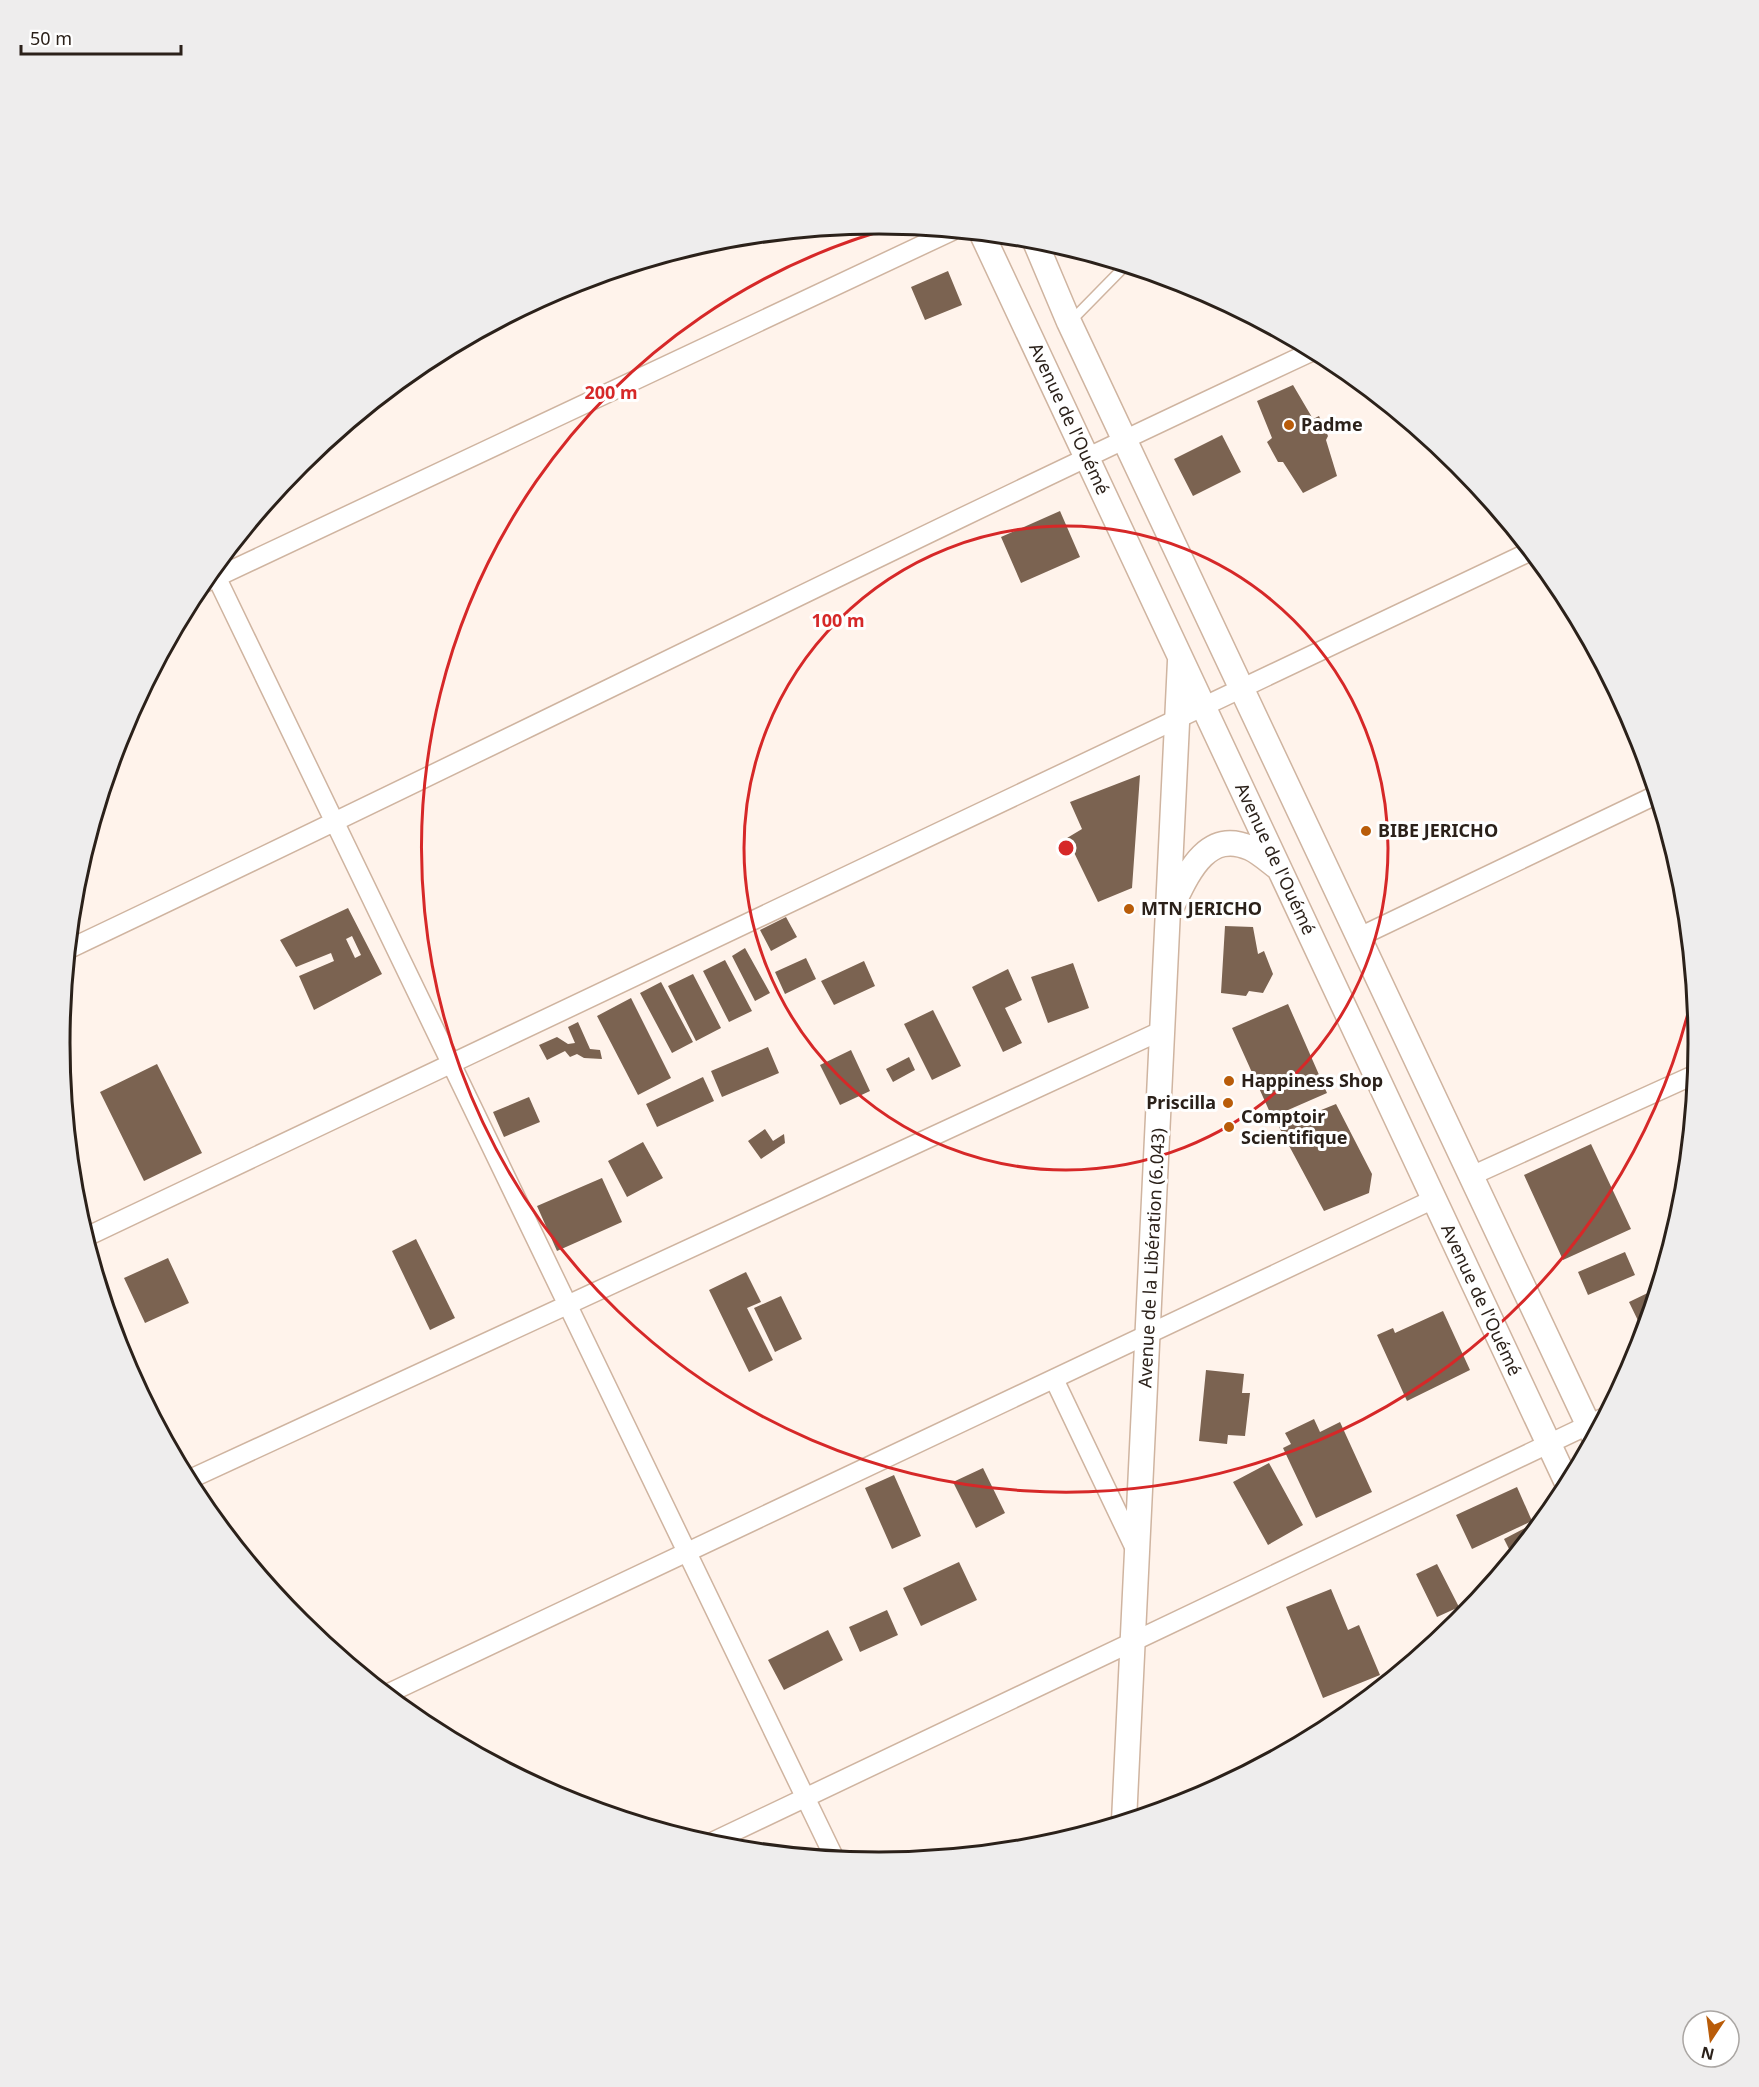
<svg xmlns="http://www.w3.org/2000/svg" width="1759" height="2087" font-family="'Noto Sans',sans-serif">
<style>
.building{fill:#7b6351;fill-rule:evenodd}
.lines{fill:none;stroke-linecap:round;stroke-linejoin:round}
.service-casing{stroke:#cfb4a0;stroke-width:12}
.minor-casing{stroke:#cfb4a0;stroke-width:21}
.secondary-casing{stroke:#cfb4a0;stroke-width:27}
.service{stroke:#fff;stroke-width:9}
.minor{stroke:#fff;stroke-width:18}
.secondary{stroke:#fff;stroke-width:24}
.ring{fill:none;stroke:#d62828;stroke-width:3}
.poi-dot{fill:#b95c09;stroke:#fff;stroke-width:2}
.labels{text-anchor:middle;stroke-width:6;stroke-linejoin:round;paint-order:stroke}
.street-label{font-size:18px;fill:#2b211a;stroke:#fff}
.poi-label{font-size:18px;font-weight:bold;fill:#2b211a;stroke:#fff;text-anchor:start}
.rim{fill:none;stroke:#2b211a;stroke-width:3}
.centre{fill:#d62828;stroke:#fff;stroke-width:3}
.ring-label{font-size:18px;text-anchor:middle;font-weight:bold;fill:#d62828;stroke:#fff;stroke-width:6;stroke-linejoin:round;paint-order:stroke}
</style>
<rect width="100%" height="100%" fill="#fff3eb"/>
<path class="building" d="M 948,271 L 962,305 L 925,320 L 911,287 Z
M 1293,385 L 1313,419 L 1319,416 L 1328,436 L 1326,440 L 1337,476 L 1303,493 L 1283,462 L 1278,462 L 1267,442 L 1272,438 L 1257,401 Z
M 1222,435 L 1241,472 L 1193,496 L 1174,459 Z
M 1060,511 L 1080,557 L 1021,583 L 1001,537 Z
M 1140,775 L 1132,888 L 1098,902 L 1067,838 L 1082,829 L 1070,802 Z
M 348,908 L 382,974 L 314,1010 L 299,976 L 334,961 L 331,953 L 296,967 L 280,940 ZM 352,936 L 361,955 L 355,958 L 346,939 Z
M 786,917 L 797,937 L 771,951 L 760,930 Z
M 1225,926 L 1253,927 L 1258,954 L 1264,951 L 1273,974 L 1263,993 L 1249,991 L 1246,996 L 1221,993 Z
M 745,948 L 770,993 L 755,1001 L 732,956 Z
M 806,958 L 816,979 L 785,994 L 775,972 Z
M 725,960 L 752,1011 L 729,1022 L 703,971 Z
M 864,961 L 875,986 L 834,1005 L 821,981 Z
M 1073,963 L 1089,1008 L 1048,1023 L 1031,977 Z
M 1008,969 L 1022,1000 L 1005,1008 L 1022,1043 L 1003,1052 L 972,987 Z
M 693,974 L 721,1028 L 696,1041 L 668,986 Z
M 661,982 L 693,1042 L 672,1053 L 640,993 Z
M 631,998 L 671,1078 L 638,1095 L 597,1016 Z
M 1288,1004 L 1327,1093 L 1272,1117 L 1232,1028 Z
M 933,1010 L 961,1066 L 932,1080 L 904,1024 Z
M 578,1022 L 590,1049 L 600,1050 L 602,1059 L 584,1058 L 577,1054 L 570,1057 L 565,1051 L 547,1060 L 539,1045 L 557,1037 L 568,1044 L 575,1043 L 568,1027 Z
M 768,1047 L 779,1073 L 722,1097 L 711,1071 Z
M 851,1050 L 870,1091 L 840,1105 L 820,1065 Z
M 909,1057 L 915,1070 L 893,1082 L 886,1069 Z
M 157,1064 L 202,1153 L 144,1181 L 100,1092 Z
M 703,1077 L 714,1101 L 657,1127 L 646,1104 Z
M 529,1097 L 540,1122 L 504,1137 L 493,1112 Z
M 1336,1104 L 1372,1174 L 1369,1193 L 1324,1211 L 1279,1127 Z
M 765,1129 L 773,1141 L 784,1134 L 785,1143 L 761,1159 L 748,1141 Z
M 643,1142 L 663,1178 L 627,1197 L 608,1161 Z
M 1591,1144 L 1631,1229 L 1563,1260 L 1524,1175 Z
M 602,1178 L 622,1222 L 557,1251 L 537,1206 Z
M 416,1239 L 455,1318 L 430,1330 L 392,1251 Z
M 1625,1252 L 1635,1275 L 1588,1295 L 1578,1272 Z
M 168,1258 L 189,1303 L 145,1323 L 124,1278 Z
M 746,1272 L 761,1302 L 747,1308 L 773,1360 L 749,1372 L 709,1290 Z
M 1658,1288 L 1644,1333 L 1629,1302 Z
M 781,1296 L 802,1339 L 775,1352 L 754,1308 Z
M 1443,1311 L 1470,1370 L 1407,1401 L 1377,1335 L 1393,1328 L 1395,1333 Z
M 1206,1370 L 1244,1374 L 1242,1393 L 1250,1393 L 1245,1436 L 1228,1435 L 1227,1444 L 1199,1441 Z
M 1314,1419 L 1320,1432 L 1340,1422 L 1372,1492 L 1316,1518 L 1283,1448 L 1291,1444 L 1285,1433 Z
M 1269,1463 L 1303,1525 L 1268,1545 L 1233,1482 Z
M 983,1468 L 1005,1513 L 976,1528 L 953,1482 Z
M 894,1475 L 921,1536 L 892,1549 L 865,1488 Z
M 1517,1487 L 1532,1521 L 1472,1549 L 1456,1515 Z
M 1533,1524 L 1536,1529 L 1513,1557 L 1504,1539 Z
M 959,1562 L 977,1600 L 921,1626 L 903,1588 Z
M 1437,1564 L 1459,1607 L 1437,1617 L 1416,1574 Z
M 1331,1589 L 1348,1630 L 1359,1625 L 1380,1675 L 1323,1698 L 1286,1607 Z
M 887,1610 L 898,1635 L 860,1652 L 849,1627 Z
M 828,1630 L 843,1660 L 784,1690 L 768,1660 Z"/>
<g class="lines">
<defs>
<path id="service" d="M 1070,322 L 1125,266"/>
<path id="minor" d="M 213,570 L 835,1859
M 202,584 L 952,231
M 1359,937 L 1656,795
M 69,949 C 485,752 896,545 1313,351
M 1471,1176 L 1696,1074
M 86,1237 L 1531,551
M 1054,1379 L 1137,1553
M 188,1480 L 1163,1030
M 387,1694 L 1434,1199
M 708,1844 L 1605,1417"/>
<path id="secondary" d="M 982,234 L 1568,1485
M 1034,239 L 1069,322 L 1594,1437
M 1173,904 C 1188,873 1207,829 1250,848 C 1259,852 1269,861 1277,867
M 1124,1821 L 1180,661"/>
</defs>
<use href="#service" class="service-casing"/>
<use href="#minor" class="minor-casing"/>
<use href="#secondary" class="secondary-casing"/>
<use href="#service" class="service"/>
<use href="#minor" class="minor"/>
<use href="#secondary" class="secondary"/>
</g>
<g class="ring">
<circle cx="1066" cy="848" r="322"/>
<path d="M1693 993A644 644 0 1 1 899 226"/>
</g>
<g class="poi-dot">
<circle cx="1289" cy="425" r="6"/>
<circle cx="1366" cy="831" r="6"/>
<circle cx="1129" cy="909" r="6"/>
<circle cx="1229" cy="1081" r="6"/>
<circle cx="1228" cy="1103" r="6"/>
<circle cx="1229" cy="1127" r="6"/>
</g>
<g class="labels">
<g class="street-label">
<text transform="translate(1069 419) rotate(65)" y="6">Avenue de l'Ouémé</text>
<text transform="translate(1275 859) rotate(65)" y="6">Avenue de l'Ouémé</text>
<text transform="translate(1152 1258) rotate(-87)" y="6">Avenue de la Libération (6.043)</text>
<text transform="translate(1481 1300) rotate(65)" y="6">Avenue de l'Ouémé</text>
</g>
<g class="poi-label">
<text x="1301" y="431">Padme</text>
<text x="1378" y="837">BIBE JERICHO</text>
<text x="1141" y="915">MTN JERICHO</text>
<text x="1241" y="1087">Happiness Shop</text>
<text x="1216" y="1109" text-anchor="end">Priscilla</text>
<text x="1241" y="1123">Comptoir<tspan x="1241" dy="21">Scientifique</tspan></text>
</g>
</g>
<path d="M0 0H1759V2087H0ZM70 1043a809 809 0 1 1 1618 0a809 809 0 1 1-1618 0Z" fill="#eeeded" fill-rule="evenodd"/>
<path class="rim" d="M70 1043a809 809 0 1 1 1618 0a809 809 0 1 1-1618 0Z"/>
<circle cx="1066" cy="848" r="9" class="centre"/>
<g class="ring-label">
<text x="611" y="399">200 m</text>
<text x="838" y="627">100 m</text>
</g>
<g transform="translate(1711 2039) rotate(193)"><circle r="28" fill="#ffffff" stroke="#aaa6a3" stroke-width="1.5"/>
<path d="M0-4.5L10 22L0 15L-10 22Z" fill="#b95c09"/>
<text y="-9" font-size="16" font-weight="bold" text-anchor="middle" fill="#2b211a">N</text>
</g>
<path d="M21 45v9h160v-9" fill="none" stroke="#2b211a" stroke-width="3"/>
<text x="30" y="45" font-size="18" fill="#2b211a" stroke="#ffffff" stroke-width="4.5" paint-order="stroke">50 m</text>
</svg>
